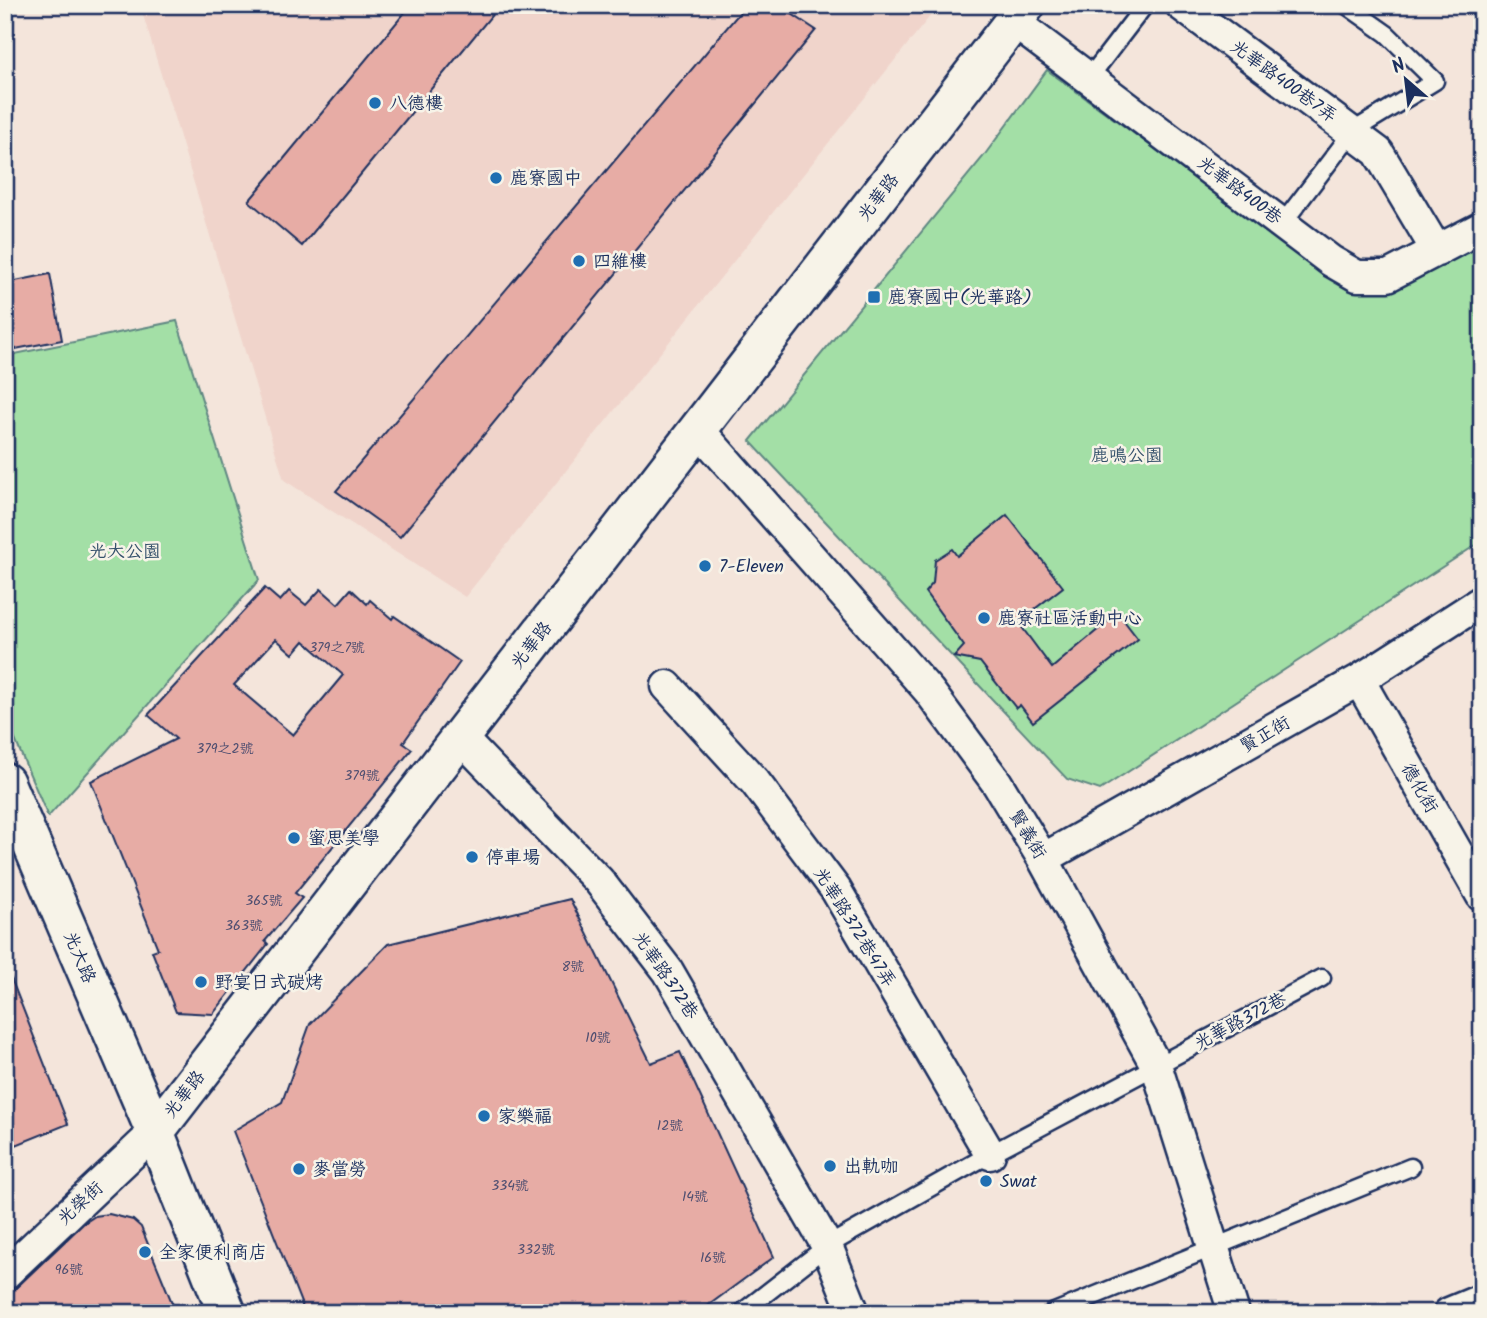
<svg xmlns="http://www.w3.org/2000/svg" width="1487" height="1318" font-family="Kalam,'LXGW WenKai TC',sans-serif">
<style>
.built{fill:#f0d4cb}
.green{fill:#a3dfa6;stroke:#5f8782;stroke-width:2}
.building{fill:#e7aca5;stroke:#1b2f5e;stroke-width:2;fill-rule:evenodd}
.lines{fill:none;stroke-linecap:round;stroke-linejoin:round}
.service-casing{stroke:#1b2f5e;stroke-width:21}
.minor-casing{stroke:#1b2f5e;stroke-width:35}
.tertiary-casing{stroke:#1b2f5e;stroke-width:42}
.service{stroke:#f7f3e8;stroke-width:16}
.minor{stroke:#f7f3e8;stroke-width:30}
.tertiary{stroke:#f7f3e8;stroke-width:37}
.poi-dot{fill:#1f6fb2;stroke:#f7f3e8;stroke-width:2.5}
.labels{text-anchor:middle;stroke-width:5;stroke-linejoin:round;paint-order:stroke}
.number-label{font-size:14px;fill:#4e4e70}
.street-label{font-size:18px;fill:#1b2f5e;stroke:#f7f3e8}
.poi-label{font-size:18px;fill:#1b2f5e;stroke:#f7f3e8;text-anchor:start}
.park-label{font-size:18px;fill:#36526c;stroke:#f7f3e8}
</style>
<rect width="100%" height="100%" fill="#f4e5db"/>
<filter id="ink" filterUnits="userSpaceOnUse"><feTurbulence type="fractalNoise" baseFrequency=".0143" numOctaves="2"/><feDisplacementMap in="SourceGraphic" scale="14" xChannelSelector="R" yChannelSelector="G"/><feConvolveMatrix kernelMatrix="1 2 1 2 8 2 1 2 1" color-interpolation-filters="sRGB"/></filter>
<g filter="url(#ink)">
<path class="built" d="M 140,5 L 939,5 L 465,597 L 284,480 Z"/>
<path class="green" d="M 1047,70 L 1302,256 L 1401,262 L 1482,221 L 1482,541 L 1100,790 L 1067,779 L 750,441 L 983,157 Z
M 177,321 L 259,580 L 48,817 L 5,716 L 5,356 Z"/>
<path class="building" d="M 411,5 L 500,5 L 302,246 L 249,201 Z
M 746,5 L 778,5 L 816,30 L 400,537 L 336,491 Z
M 50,274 L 62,340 L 5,351 L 5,283 Z
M 1007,515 L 1063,587 L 1018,622 L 1052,668 L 1118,613 L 1138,639 L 1033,722 L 1020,705 L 1016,708 L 980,662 L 954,657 L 964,646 L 925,592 L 933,583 L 935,560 L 952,549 L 957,556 Z
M 265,588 L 280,601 L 289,591 L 306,605 L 321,589 L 338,604 L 351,589 L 367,604 L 370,600 L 392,619 L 394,616 L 460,662 L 403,743 L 412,749 L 295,893 L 302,898 L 265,941 L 268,944 L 213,1014 L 176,1012 L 152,951 L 158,949 L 91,781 L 176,739 L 148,715 ZM 276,639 L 293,654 L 304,641 L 343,675 L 293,735 L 234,685 Z
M 570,899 L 651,1063 L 680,1052 L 774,1257 L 698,1313 L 305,1313 L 233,1131 L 282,1102 L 310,1024 L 388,944 Z
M 7,968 L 68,1124 L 16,1145 L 5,1118 Z
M 109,1214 L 133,1220 L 141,1227 L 173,1305 L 154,1313 L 5,1313 L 5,1299 L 17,1287 L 83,1224 L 95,1216 Z"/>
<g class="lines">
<defs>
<path id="service" d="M 1089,78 L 1145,5
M 1283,223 L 1353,131 L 1435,81 L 1387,34 L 1346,5
M 741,1313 L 827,1246 L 990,1154 L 1322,978
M 1052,1313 L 1411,1167"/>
<path id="minor" d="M 1181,5 L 1378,152 L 1437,251
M 1014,22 L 1331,261 L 1357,276 L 1388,276 L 1482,227
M 698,429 L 929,691 L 997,783 L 1043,859 L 1156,1065 L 1234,1313
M 1359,680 L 1482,896
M 667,686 L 755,782 L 836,890 L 990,1154
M 460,737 L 599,881 L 668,971 L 827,1246 L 854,1313
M 1043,859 L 1359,680 L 1482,601
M 5,1274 L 155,1132
M 1449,1313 L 1478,1301"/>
<path id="tertiary" d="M 5,782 L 155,1132 L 227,1313
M 155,1132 L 1026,5"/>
</defs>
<use href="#service" class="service-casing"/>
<use href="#minor" class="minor-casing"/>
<use href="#tertiary" class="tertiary-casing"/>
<use href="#service" class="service"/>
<use href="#minor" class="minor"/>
<use href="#tertiary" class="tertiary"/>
</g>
</g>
<g class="poi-dot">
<circle cx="375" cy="103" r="7"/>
<circle cx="496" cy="178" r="7"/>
<circle cx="579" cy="261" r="7"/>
<rect x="867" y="290" width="14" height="14" rx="3.5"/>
<circle cx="705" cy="566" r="7"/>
<circle cx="984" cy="618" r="7"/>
<circle cx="294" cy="838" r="7"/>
<circle cx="472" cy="857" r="7"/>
<circle cx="201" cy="982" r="7"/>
<circle cx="484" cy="1116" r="7"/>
<circle cx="830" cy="1166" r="7"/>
<circle cx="299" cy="1169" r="7"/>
<circle cx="986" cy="1181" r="7"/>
<circle cx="145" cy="1252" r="7"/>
</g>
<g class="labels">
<g class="number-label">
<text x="337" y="652">379之7號</text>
<text x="225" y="753">379之2號</text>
<text x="362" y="780">379號</text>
<text x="264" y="905">365號</text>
<text x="244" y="930">363號</text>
<text x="573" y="971">8號</text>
<text x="598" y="1042">10號</text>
<text x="670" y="1130">12號</text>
<text x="510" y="1190">334號</text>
<text x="695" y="1201">14號</text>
<text x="536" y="1254">332號</text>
<text x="713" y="1262">16號</text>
<text x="69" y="1274">96號</text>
</g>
<g class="street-label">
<text transform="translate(1284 81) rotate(36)" y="6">光華路400巷7弄</text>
<text transform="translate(1240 190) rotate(37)" y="6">光華路400巷</text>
<text transform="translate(878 197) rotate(-52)" y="6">光華路</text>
<text transform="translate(531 645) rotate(-52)" y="6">光華路</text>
<text transform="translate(1265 734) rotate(-30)" y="6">賢正街</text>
<text transform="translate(1420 788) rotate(60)" y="6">德化街</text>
<text transform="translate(1028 834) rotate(59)" y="6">賢義街</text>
<text transform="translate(855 927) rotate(58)" y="6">光華路372巷47弄</text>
<text transform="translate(80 957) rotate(67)" y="6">光大路</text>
<text transform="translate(666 975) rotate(56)" y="6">光華路372巷</text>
<text transform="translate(1240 1021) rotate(-28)" y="6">光華路372巷</text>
<text transform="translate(184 1094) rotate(-52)" y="6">光華路</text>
<text transform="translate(80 1203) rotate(-43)" y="6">光榮街</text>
</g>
<g class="poi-label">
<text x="389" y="109">八德樓</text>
<text x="510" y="184">鹿寮國中</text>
<text x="593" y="267">四維樓</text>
<text x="888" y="303">鹿寮國中(光華路)</text>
<text x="719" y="572">7-Eleven</text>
<text x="998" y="624">鹿寮社區活動中心</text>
<text x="308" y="844">蜜思美學</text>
<text x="486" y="863">停車場</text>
<text x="215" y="988">野宴日式碳烤</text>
<text x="498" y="1122">家樂福</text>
<text x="844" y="1172">出軌咖</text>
<text x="313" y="1175">麥當勞</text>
<text x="1000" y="1187">Swat</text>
<text x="159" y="1258">全家便利商店</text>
</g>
<g class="park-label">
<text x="1127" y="461">鹿鳴公園</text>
<text x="125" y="557">光大公園</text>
</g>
</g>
<rect width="1487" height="1318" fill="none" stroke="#f7f3e8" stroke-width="28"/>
<rect x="14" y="14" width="1459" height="1290" fill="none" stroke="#1b2f5e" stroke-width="2.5" filter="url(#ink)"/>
<g transform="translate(1406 80) rotate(332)" stroke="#f7f3e8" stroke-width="5" paint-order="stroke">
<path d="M0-5L12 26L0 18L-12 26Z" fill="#1b2f5e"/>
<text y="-10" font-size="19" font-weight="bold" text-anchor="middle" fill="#1b2f5e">N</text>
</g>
</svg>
